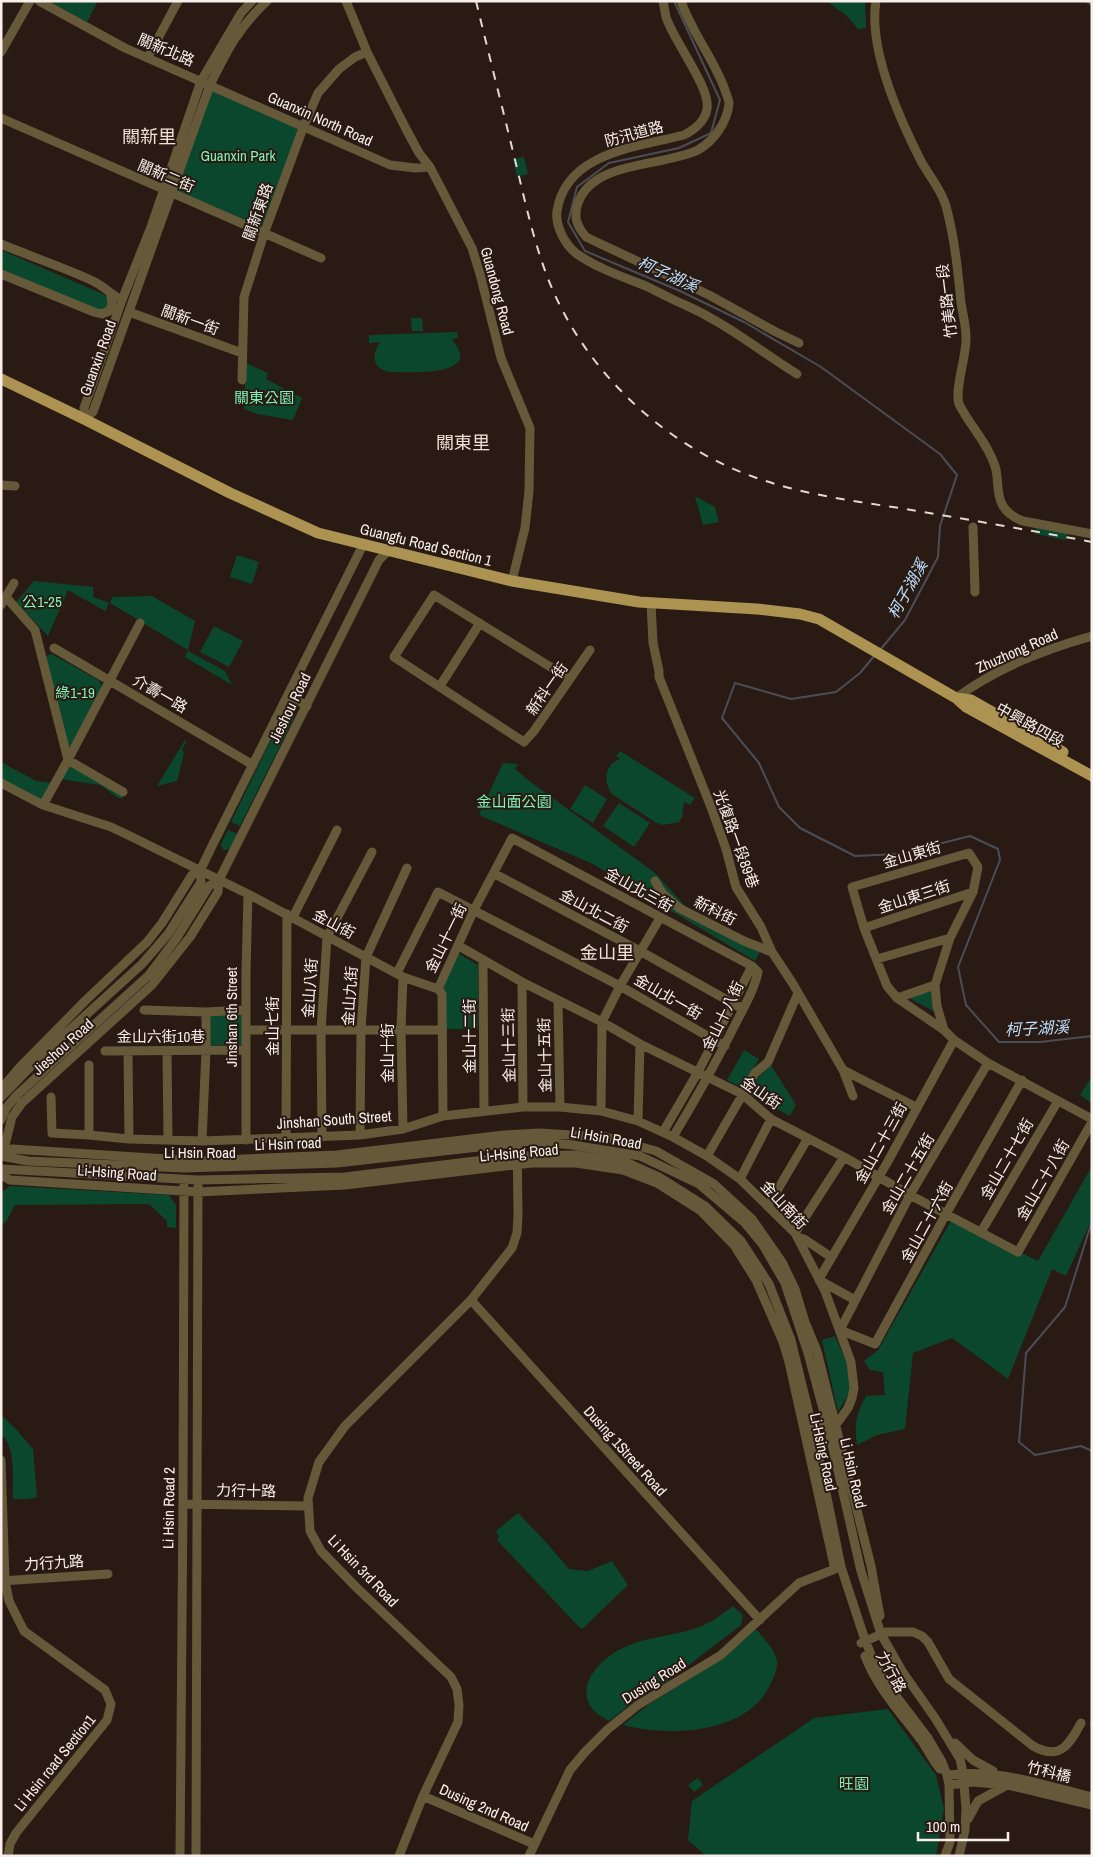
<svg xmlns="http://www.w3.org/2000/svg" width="1093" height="1857" font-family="'Archivo Narrow','Noto Sans TC',sans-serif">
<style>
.green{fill:#0b472d}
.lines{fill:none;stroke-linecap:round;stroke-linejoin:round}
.stream{stroke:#4b4d56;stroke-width:2}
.minor{stroke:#65593a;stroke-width:9}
.major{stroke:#ad9351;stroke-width:11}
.rail{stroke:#e2d8d3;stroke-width:2;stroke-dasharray:9 9;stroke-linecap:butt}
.labels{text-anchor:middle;stroke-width:4;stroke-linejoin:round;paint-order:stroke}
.street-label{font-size:15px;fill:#f9efea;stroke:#291b14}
.park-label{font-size:15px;fill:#7ef3b7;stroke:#291b14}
.water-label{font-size:16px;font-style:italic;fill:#bddefc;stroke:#291b14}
.quarter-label{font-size:18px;fill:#f4dfd6;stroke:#291b14}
</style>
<rect width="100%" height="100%" fill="#291b14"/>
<path class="green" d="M 49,1 L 98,1 L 87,22 Z
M 827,1 L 865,1 L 866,28 L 858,29 L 847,16 Z
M 211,88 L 302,123 L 263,228 L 176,191 Z
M 524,157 L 528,174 L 517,177 L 513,159 Z
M 1,250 L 105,295 L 110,299 L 111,307 L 98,313 L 1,269 Z
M 411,318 L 422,318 L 423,331 L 412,331 Z
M 457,332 L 458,338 L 451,339 C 487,378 407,372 389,372 C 372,368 371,355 380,342 L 369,343 L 369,335 Z
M 246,363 L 268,373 L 266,379 L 302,398 L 293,420 L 257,414 L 244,409 Z
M 695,496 L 715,507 L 719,522 L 703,525 Z
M 1037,522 L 1068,528 L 1066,540 L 1035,534 Z
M 237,555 L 259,562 L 252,584 L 230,577 Z
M 34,581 L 93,587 L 93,597 L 109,603 L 105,611 L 68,590 L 48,636 L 16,602 Z
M 152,596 L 195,621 L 188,650 L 110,603 L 113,597 Z
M 214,626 L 243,641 L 229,667 L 200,652 Z
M 188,651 L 225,671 L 232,685 L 185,657 Z
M 52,654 L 98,680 L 102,685 L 101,689 L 71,746 L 68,746 L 46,659 L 48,655 Z
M 291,710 L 295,716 L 240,826 L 231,822 L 285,711 Z
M 185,740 L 186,743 L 182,749 L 184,753 L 177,781 L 157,786 Z
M 620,751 L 695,798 L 690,805 L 684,802 L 682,817 L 679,822 L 663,825 L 655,822 L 612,794 C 603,782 604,765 620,759 L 616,756 Z
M 1,762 L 36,781 L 52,783 L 42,803 L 1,781 Z
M 503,763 L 518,764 L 515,769 L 528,780 L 655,873 L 688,909 L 762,948 L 755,961 L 593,864 L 479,815 Z
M 72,765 L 122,795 L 123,798 L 118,798 L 100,785 L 60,779 L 68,766 Z
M 585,785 L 607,799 L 593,823 L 570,809 Z
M 619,803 L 650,823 L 634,847 L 603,826 Z
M 228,830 L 238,834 L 231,849 L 223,850 L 221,844 Z
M 459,954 L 478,965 L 478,1029 L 445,1029 L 443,986 Z
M 933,988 L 937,1013 L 909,998 Z
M 209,1013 L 243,1013 L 243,1045 L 209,1045 Z
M 744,1050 L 759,1059 L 742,1088 L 727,1080 Z
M 771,1065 L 796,1105 L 790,1116 L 749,1094 L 760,1075 Z
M 1092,1076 L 1092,1103 L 1080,1095 Z
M 1092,1166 L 1092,1219 L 1066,1276 L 1052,1269 L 1008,1379 L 952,1338 L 913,1353 L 905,1429 L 877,1435 L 857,1445 C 854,1424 856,1415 866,1396 L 885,1395 L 883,1372 L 870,1370 L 864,1361 L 878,1350 L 952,1219 L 1038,1261 Z
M 10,1186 L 169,1195 L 176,1205 L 176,1228 L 167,1227 L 167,1221 L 149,1204 L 15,1205 L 7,1220 L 1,1227 L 1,1193 Z
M 835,1336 L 849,1368 L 852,1389 L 838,1412 L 822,1340 Z
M 1,1415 L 16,1429 L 33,1449 L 37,1497 L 29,1499 L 13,1499 C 12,1479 17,1448 1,1434 Z
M 518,1513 L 546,1542 L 569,1569 L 588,1571 L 612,1561 L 628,1585 L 582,1629 L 579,1627 L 497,1540 L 499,1536 L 496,1531 Z
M 733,1606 L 743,1615 L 741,1625 L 668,1681 L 634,1701 L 609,1721 C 604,1718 597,1714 593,1710 C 572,1684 605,1655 627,1646 C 648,1637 672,1636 694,1629 C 708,1625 721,1615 733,1606 Z
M 756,1629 C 763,1638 775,1649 777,1661 C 778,1669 773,1680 769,1687 C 745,1734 668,1737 623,1725 L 649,1704 L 722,1659 Z
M 888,1709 L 936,1775 L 944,1809 L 936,1856 L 706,1856 L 688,1840 L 692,1801 L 814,1718 Z
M 698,1778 L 703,1785 L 694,1792 L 688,1785 Z"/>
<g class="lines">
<path class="stream" d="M 674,1 L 720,100 L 711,133 L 679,148 L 609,163 L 577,187 L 568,222 L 585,251 L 680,291 L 744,322 L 821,367 L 940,454 L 957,475 L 940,526 L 938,557 L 905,620 L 880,650
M 1086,1 L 1092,5
M 875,655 L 860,673 L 836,692 L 791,699 L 735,683 L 722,718 L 759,763 L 779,807 L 800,828 L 855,856 L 899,854 L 970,836 L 998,849 L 1000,860 L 958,967 L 966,1005 L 999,1042 L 1040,1042 L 1092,1036
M 1092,1221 L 1065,1307 L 1026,1353 L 1019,1442 L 1035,1455 L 1081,1446 L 1092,1451
M 1091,1724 L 1092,1721"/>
<path class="minor" d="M 39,1 L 125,48 L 390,165 L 415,168 L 430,167
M 346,1 L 367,52 L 406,129 L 419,153 L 430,167 L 472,248 L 480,274 L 501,358 L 530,428 L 529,491 L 525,528 L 512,581
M 663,1 C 664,6 665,12 666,17 C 673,40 711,88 707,109 C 705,121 694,130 684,135 C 638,147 566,152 557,211 C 555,226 565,245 577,254 C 597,268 623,277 646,286 C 654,290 662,294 670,298 C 682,304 695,309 707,316 C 739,333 766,355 797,374
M 681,1 C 692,33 714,59 725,90 C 726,94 729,99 729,104 C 727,122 714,141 698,150 C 663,167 593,160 578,203 C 573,217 577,226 586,237 L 709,295 L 776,332 L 799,343
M 876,1 C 868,49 900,120 922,163 C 931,178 943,193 947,210 C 955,241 958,272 961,303 C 963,315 966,326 966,337 C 967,356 954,389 959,404 C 970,426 987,442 995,466 C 999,478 996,493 1002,504 C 1006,513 1015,518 1023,521 L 1092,534
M 1,52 L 30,1
M 148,57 L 178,1
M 1,118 L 321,258
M 1,244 C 32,257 63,267 93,281 C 104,286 111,295 122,300
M 1,274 L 94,312 L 102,314 L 109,311 L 112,305 L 111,296
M 129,312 L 242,353
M 242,380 L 244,297 L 264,234 L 303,128 L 318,93 L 339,69 L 355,57 L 367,52
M 84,419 L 93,412 L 210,85 C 227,51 238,28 267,1
M 84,419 L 84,408 L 122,300 L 151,227 L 201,81 L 241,13 L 252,1
M 1,485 L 15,486
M 973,527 L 975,592
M 6,597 L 35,630 L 68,760 L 43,805
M 651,603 L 653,643 L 659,671 L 659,677 L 711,807 L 726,849 L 736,887 L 761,927 L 772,952 L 793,984 L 843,1070 L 853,1096
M 1,605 L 14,583
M 54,648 L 253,765
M 570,679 L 434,595 L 394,657 L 524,742 L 534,731 L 590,650
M 440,686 L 480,623
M 288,696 L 307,706
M 956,698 C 995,669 1045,649 1092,636
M 1,783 L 43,805 L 111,827 L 130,836 L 248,894 L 403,977 L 438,989
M 123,792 L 68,760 L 140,623
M 495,874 L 640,951 L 743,1009
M 655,881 L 663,894 L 679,908 L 744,941 L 772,952
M 293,917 L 337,830
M 864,928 L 973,892
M 459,946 L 522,982 L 602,1022 L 640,1044 L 742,1094 L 771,1119 L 844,1157 L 910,1195 L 1018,1252 L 1092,1122
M 877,959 L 950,938
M 483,961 L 484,1111
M 397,973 L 438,892 L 620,986 L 725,1046
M 403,977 L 401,1030 L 403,1129
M 522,982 L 523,1107
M 438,989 L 474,910 L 512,838 L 752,966 L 758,972 C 755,987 747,1002 740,1015 C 719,1057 697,1097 673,1137
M 438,989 L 442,994 L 443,1116
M 897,998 L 935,985
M 558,1001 L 560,1107
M 144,1010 L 206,1012 L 246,1010
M 247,1030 L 442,1030
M 944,1030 L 897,998 L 887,986 L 864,928 L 852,887 L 969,853 L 978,867 L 973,892 L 950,938 L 935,985 L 937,1006 L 944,1030 L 954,1040 L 988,1063 L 1092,1119
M 105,1051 L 246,1050
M 128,1051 L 129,1139
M 167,1051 L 168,1140
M 843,1070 L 916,1107
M 1,1089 L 20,1067 L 86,1000 L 147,942 L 162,923 L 192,875 L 200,871
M 1,1097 L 41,1056 L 142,964 L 168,934 L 201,882 L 200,871 L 212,846 L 363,545
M 51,1097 L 52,1133 L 89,1135 L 89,1065
M 601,1111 L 602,1022 L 620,986 L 660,918
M 1,1120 L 6,1108 L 17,1095 L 149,975 L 176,939 L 209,886 L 219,880
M 638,1121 L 640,1044
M 663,1132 L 698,1072 L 752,966
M 89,1135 L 129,1139 L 202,1141 L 360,1135 L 403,1129 L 443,1116 L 523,1107 L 560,1107 L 601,1111 L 638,1121 L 673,1137 L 707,1156 L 740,1179 L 795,1233 L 825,1291 L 851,1362 L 854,1388 L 852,1398 L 848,1408 L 838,1422 L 806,1429
M 360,1135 L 361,1030 L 366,957 L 407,868
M 322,1137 L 321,1031 L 327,937 L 372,852
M 286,1138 L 287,914
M 246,1140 L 246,971 L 248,894
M 202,1141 L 206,1051 L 206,1012
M 1,1149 L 5,1145 L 12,1117 L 22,1103 L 152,985 L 190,937 L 218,892 L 219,880 L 379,560 L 388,551
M 1,1153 L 12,1149 L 198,1161 L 337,1155 L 504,1135 L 539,1133 L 606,1137 L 656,1151 L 714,1184 L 752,1219 L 782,1262 L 795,1289 L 805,1322 L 817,1351 L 871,1566 L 880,1616
M 1,1156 L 28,1161 L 184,1168 L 337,1163 L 531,1141 L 573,1145 L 640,1156 L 699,1184 L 744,1222 L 763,1245 L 785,1283 L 808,1353 L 829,1431 L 861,1571 L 881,1634 L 902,1671 L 935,1718 L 960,1759 L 963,1773 L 966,1808 L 965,1830 L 959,1856
M 707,1156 L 755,1073 L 768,1062 L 798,993
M 1,1169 L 198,1180 L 345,1177 L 517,1156 L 576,1155 L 628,1163 L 659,1177 L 705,1206 L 741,1241 L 769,1284 L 791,1340 L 815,1438 L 841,1567 L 865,1640 L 875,1664 L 893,1692 L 928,1738 L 942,1762 L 947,1775 L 949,1785 L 950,1842 L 945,1856
M 1,1175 L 10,1180 L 198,1192 L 345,1185 L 532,1163 L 576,1163 L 623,1170 L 657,1183 L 701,1211 L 734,1245 L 756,1280 L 783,1342 L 789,1362 L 834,1565
M 740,1179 L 771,1119
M 768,1206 L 808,1138
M 981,1232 L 1058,1101
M 795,1233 L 844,1157
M 797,1237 L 804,1239 L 831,1257
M 819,1279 L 887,1163 L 954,1040
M 819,1280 L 855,1300
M 471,1300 L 760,1620
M 840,1330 L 875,1344 L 946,1214 L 1022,1080
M 840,1330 L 910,1195 L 988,1063
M 1,1460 L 5,1581 L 9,1601 L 24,1631 L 105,1690 L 111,1704 L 107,1720 L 16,1833 L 10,1844 L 8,1856
M 183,1504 L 308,1506
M 1,1581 L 108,1574
M 861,1643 L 886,1632 L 913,1632 L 922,1636 L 928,1642 L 949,1679 L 1033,1746 C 1060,1761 1069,1745 1081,1723
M 865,1656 C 877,1688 901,1713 921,1740 C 928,1750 933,1761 940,1769
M 955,1743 L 973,1760 L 993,1771
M 947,1775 C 997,1768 1043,1785 1092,1797
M 949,1785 L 973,1782 L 1008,1785 L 1092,1805
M 423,1796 L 534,1844
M 968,1819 L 978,1801 L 1007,1785
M 180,1856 L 183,1499 L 184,1186
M 196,1856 L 198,1186
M 399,1856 L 423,1796 L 458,1722 L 459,1705 L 457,1689 L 451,1677 L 357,1588 L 321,1551 L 310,1531 L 308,1498 L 319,1462 L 345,1426 L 471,1300 L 512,1248 L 517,1233 L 518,1215 L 517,1137
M 529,1856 L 570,1770 L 585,1752 L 608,1729 L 638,1705 L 721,1655 L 799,1583 L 835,1569"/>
<path class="major" d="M 1,379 L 84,419 L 230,493 L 318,533 L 512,581 L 639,602 L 757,609 L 800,614 L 819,619 L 956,698 L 966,707 L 1092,776
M 956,698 L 971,700 L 1063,752"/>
<path class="rail" d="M 476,1 C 489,55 503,110 516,164 C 525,201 533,239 547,276 C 582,368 661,444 754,477 C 806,496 863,502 918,511 C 976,521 1034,531 1092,542"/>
</g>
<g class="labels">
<g class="street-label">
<text transform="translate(166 50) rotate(23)" y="5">關新北路</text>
<text transform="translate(320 119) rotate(24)" y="5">Guanxin North Road</text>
<text transform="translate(634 134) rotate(-15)" y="5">防汛道路</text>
<text transform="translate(166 176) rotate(23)" y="5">關新二街</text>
<text transform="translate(258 212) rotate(-70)" y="5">關新東路</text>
<text transform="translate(497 291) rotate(75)" y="5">Guandong Road</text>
<text transform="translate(947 301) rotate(-97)" y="5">竹美路一段</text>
<text transform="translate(190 320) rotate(20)" y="5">關新一街</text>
<text transform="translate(98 358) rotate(-70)" y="5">Guanxin Road</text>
<text transform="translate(426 545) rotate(14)" y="5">Guangfu Road Section 1</text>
<text transform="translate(1017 651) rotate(-24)" y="5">Zhuzhong Road</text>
<text transform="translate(547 689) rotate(-55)" y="5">新科一街</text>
<text transform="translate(160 694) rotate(30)" y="5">介壽一路</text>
<text transform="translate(290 708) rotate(-64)" y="5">Jieshou Road</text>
<text transform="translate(1030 725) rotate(29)" y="5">中興路四段</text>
<text transform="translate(736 839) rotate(70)" y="5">光復路一段89巷</text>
<text transform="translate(912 855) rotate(-16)" y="5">金山東街</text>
<text transform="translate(639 890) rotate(29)" y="5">金山北三街</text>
<text transform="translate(914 897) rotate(-18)" y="5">金山東三街</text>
<text transform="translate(594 911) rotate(28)" y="5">金山北二街</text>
<text transform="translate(715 911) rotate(27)" y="5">新科街</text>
<text transform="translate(334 924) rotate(28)" y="5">金山街</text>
<text transform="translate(446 938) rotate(-64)" y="5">金山十一街</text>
<text transform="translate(310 988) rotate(-86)" y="5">金山八街</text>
<text transform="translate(350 996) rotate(-86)" y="5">金山九街</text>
<text transform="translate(668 997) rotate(30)" y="5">金山北一街</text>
<text transform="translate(723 1016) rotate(-64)" y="5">金山十八街</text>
<text transform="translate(232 1017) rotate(-90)" y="5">Jinshan 6th Street</text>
<text transform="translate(273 1026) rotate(-90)" y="5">金山七街</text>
<text transform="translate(470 1036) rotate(-90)" y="5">金山十二街</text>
<text x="161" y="1042">金山六街10巷</text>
<text transform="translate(509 1045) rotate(-91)" y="5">金山十三街</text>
<text transform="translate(63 1047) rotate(-42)" y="5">Jieshou Road</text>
<text transform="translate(388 1053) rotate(-90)" y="5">金山十街</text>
<text transform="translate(545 1055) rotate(-91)" y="5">金山十五街</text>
<text transform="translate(761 1093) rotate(35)" y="5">金山街</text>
<text transform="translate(334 1120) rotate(-4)" y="5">Jinshan South Street</text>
<text transform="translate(606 1138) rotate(10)" y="5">Li Hsin Road</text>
<text transform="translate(881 1143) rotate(-61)" y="5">金山二十三街</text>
<text transform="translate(288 1144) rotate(-2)" y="5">Li Hsin road</text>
<text x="200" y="1158">Li Hsin Road</text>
<text transform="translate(519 1153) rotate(-5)" y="5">Li-Hsing Road</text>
<text transform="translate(1007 1159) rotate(-60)" y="5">金山二十七街</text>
<text transform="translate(117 1173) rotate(4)" y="5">Li-Hsing Road</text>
<text transform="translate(908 1174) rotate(-60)" y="5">金山二十五街</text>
<text transform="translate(1043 1180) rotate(-60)" y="5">金山二十八街</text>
<text transform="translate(784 1205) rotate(47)" y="5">金山南街</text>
<text transform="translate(927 1222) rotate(-61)" y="5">金山二十六街</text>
<text transform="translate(625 1451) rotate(48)" y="5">Dusing 1Street Road</text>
<text transform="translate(823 1452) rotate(78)" y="5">Li-Hsing Road</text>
<text transform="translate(853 1473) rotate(77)" y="5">Li Hsin Road</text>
<text transform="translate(246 1491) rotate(1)" y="5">力行十路</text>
<text transform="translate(169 1508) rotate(-89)" y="5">Li Hsin Road 2</text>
<text transform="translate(54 1563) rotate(-4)" y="5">力行九路</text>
<text transform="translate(363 1571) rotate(46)" y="5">Li Hsin 3rd Road</text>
<text transform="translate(891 1672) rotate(61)" y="5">力行路</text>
<text transform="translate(654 1681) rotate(-32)" y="5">Dusing Road</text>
<text transform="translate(55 1763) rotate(-51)" y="5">Li Hsin road Section1</text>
<text transform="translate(1049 1772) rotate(14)" y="5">竹科橋</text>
<text transform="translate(484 1808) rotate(24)" y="5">Dusing 2nd Road</text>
</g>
<g class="park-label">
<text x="238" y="161">Guanxin Park</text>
<text x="264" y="403">關東公園</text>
<text x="42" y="607">公1-25</text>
<text x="75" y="698">綠1-19</text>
<text x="514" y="807">金山面公園</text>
<text x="854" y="1789">旺園</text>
</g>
<g class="water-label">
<text transform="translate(668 274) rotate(24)" y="6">柯子湖溪</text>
<text transform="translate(907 589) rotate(-61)" y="6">柯子湖溪</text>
<text transform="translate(1037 1028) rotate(-3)" y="6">柯子湖溪</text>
</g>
<g class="quarter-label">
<text x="149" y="143">關新里</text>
<text x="463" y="449">關東里</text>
<text x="607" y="959">金山里</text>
</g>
</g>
<rect width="1093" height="1857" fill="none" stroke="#f9efea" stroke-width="5"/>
<path d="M918 1832v8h90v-8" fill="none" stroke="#f9efea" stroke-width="2.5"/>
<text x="926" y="1832" font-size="15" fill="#f9efea" stroke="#291b14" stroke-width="4" paint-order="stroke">100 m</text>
</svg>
